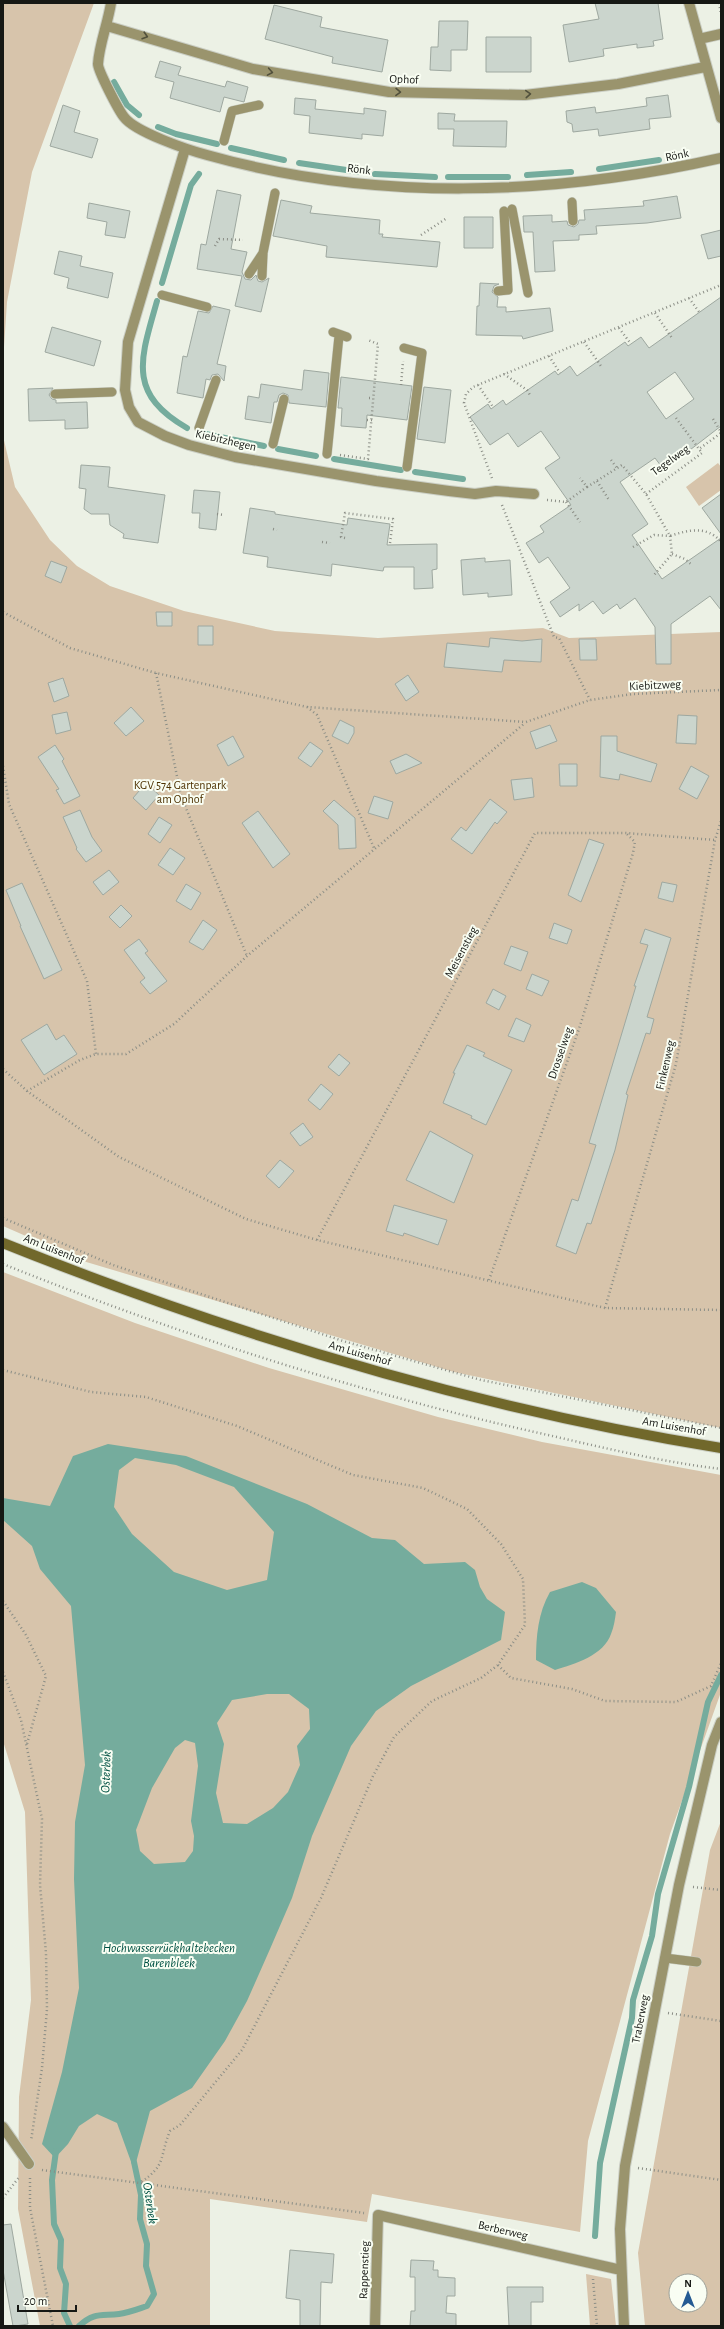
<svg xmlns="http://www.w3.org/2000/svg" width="724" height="2329" font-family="'Alegreya Sans',sans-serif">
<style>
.green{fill:#d7c4ab;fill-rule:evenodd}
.water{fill:#75ac9d;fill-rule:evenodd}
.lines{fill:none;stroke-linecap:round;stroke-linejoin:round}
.stream{stroke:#75ac9d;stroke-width:6}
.building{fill:#cbd5cd;stroke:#9ea8a0;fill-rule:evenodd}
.service-casing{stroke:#cacec4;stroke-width:10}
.minor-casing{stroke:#cacec4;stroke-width:12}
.secondary-casing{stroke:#cacec4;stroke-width:12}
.path{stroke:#8b8e86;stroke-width:2.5;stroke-dasharray:1 3;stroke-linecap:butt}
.service{stroke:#9a946d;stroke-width:9}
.minor{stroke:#9a946d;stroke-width:10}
.secondary{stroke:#71682b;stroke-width:10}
.oneway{stroke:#51503c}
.labels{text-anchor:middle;stroke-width:4;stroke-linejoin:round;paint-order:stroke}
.street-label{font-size:12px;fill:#161814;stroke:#f9fef3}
.park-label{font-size:12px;fill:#4d3100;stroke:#f9fef3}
.water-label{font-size:13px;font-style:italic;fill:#005143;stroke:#f9fef3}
</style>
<rect width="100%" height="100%" fill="#ecf1e5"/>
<path class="green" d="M 3,3 L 94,3 L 32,172 L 7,302 L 3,362 Z
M 3,417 L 3,436 L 15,487 L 50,540 L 77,566 L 110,586 L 184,611 L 275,631 L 378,638 L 543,628 L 569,638 L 721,632 L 721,1428 L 454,1372 L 83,1261 L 3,1226 Z
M 718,463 L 721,467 L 721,490 L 699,506 L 686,487 Z
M 3,1272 L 135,1323 L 269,1368 L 438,1417 L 542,1442 L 721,1475 L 721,1692 L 670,1834 L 588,2141 L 580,2232 L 372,2194 L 367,2222 L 210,2199 L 210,2326 L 40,2326 L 18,2209 L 19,2097 L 31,2000 L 25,1812 L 3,1741 Z
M 721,1821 L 721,2326 L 645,2326 L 638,2253 L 710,1850 ZM 676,2281 L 700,2281 L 700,2305 L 676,2305 Z
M 586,2274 L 611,2279 L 616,2326 L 590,2326 Z"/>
<path class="water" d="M 108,1444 L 186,1456 L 307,1504 L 372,1538 L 395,1540 L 424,1564 L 465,1562 L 475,1570 L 480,1587 L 487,1599 L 505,1612 L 501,1640 L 411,1686 L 376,1711 L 351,1746 L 312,1836 L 292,1898 L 270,1949 L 247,2001 L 225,2041 L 192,2088 L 150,2111 L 134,2170 L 117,2123 L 97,2114 L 79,2126 L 68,2144 L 55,2158 L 42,2144 L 62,2072 L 79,1988 L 74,1879 L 75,1822 L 85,1765 L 71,1606 L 40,1569 L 32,1546 L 3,1520 L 3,1498 L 50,1506 L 73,1456 ZM 135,1458 L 176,1465 L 234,1487 L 274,1532 L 267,1580 L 227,1590 L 174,1572 L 132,1534 L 114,1507 L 119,1470 ZM 267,1694 L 289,1694 L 309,1709 L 310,1729 L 297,1746 L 300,1765 L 288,1792 L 273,1808 L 247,1824 L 223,1823 L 216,1793 L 224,1744 L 217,1723 L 232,1700 ZM 185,1740 L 195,1743 L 198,1766 L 191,1821 L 194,1836 L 193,1851 L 185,1862 L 154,1864 L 140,1851 L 136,1830 L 152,1788 L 175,1748 Z
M 582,1582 L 596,1588 L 616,1612 C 615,1619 614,1627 611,1634 C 604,1655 575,1664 555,1670 L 536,1660 C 536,1636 538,1613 550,1592 Z"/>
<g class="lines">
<path class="stream" d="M 114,82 L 127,105 L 139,115
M 158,127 L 176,134 L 217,144
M 231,148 L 284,160
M 677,156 L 683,156
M 299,163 L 360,172
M 599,169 L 659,160
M 375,174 L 435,177
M 527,175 L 571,172
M 448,177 L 508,177
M 162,283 L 191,185 L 199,174
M 157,301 C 141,358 126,393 187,428
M 201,433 L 264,446
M 278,449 L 316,456
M 334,459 L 401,470
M 415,472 L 463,479
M 56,2151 L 52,2180 L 54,2224 L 61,2240 L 60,2268 L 66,2284 L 64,2313 L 70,2326
M 595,2236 L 600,2163 L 632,2018 L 633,2000 L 652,1936 L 658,1894 L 689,1787 L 708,1702 L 721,1675
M 79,2326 C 94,2312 101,2316 119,2314 C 128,2313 138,2309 147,2306 L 154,2294 L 146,2266 L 147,2244 L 140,2219 L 141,2195 L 134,2162"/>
</g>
<path class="building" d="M 595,3 L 658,3 L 663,39 L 653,41 L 654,46 L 637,48 L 637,44 L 603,49 L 604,56 L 569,62 L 563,25 L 599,19 Z
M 274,5 L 322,17 L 320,27 L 388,40 L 382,72 L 332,63 L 333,57 L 265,39 Z
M 439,21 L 468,21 L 467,50 L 451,50 L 451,71 L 430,70 L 431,47 L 438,47 Z
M 486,37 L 531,37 L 531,72 L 486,72 Z
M 160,61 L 181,67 L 178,75 L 225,87 L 227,81 L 248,87 L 244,102 L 224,97 L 220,112 L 170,98 L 174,82 L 155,77 Z
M 668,95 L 671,117 L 649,119 L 650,129 L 599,136 L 598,129 L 573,132 L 572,124 L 567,122 L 566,111 L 595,107 L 596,113 L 647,106 L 646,98 Z
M 295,98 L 316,100 L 315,109 L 364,114 L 364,108 L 386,111 L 383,136 L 362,134 L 362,139 L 309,133 L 310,116 L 294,114 Z
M 63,105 L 80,111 L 74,132 L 98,139 L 92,158 L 50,146 Z
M 438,113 L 455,114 L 454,121 L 507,121 L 506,147 L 453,146 L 454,129 L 438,129 Z
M 217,190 L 241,195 L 231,249 L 247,252 L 242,272 L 245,279 L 251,280 L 256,275 L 258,281 L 262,282 L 269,278 L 261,312 L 235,306 L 242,276 L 197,269 L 201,244 L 206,245 Z
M 677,196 L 681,218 L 647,223 L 596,226 L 597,234 L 579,235 L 579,240 L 553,241 L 555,271 L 535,272 L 533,232 L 524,232 L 523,216 L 552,215 L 552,222 L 567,221 L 568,225 L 574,227 L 578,224 L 579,220 L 585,220 L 584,210 L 644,206 L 643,201 Z
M 281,200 L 312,206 L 310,213 L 380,220 L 379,234 L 383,234 L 382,237 L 440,242 L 437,267 L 326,257 L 327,246 L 273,236 Z
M 89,203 L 130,211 L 125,238 L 105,235 L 107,222 L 87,218 Z
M 464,217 L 493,217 L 493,248 L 464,248 Z
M 721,230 L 721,256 L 708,259 L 701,235 Z
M 59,251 L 82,256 L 80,266 L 113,273 L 108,298 L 67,288 L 69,278 L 54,274 Z
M 480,283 L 499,284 L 494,286 L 492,292 L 498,297 L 497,307 L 506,307 L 506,312 L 550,308 L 553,331 L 523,339 L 522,336 L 476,335 L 477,306 L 479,306 Z
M 721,297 L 721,426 L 664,470 L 655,458 L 620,482 L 648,524 L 632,535 L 662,579 L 721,538 L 721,610 L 710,596 L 671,624 L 671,664 L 656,664 L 655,627 L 635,598 L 620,609 L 617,604 L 603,614 L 593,601 L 579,611 L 579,604 L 560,617 L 550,602 L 570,588 L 548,557 L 539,563 L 526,543 L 544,532 L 540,526 L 571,505 L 545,468 L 560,458 L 541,431 L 518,447 L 508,433 L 490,445 L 470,417 L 488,404 L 491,409 L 503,400 L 506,405 L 555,371 L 558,375 L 570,366 L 577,376 L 625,342 L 628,346 L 641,337 L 649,348 ZM 675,372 L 694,399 L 666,419 L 647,392 Z
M 213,306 L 230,310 L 217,364 L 226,366 L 224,381 L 218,374 L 212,375 L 210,380 L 206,379 L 203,398 L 177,393 L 183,356 L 187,357 L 198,311 L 209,313 Z
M 52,327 L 101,341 L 94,366 L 45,352 Z
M 304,370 L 329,373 L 326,407 L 289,403 L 288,395 L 283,393 L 279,395 L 277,402 L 274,402 L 271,423 L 245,419 L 248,396 L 259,398 L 261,384 L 302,390 Z
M 341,377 L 412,386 L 407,420 L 367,415 L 366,428 L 341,426 L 342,408 L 338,408 Z
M 424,387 L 451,390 L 445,443 L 417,439 Z
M 53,388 L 49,395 L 52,399 L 56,400 L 56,403 L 87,402 L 88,428 L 65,429 L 65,420 L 29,421 L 28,389 Z
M 81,465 L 110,467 L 108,487 L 165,495 L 158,543 L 123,538 L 124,534 L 110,525 L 109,514 L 91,514 L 84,509 L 86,489 L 79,488 Z
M 194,490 L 220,492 L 216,530 L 199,528 L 200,513 L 192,513 Z
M 721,494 L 721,534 L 702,508 Z
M 250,508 L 275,512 L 275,514 L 347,525 L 348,518 L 390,524 L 387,545 L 437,544 L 437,569 L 432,570 L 433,588 L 414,589 L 414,567 L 384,567 L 383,571 L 332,564 L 331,576 L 267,567 L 268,557 L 243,553 Z
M 485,558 L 485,562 L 510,560 L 512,595 L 488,597 L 488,593 L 463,595 L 461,560 Z
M 51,561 L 67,567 L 61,583 L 45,576 Z
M 156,612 L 172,612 L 172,626 L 157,626 Z
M 198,626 L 213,626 L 213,645 L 198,645 Z
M 490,638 L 522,641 L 542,639 L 541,662 L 504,660 L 502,672 L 444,667 L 447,643 L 489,647 Z
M 579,639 L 596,639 L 597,660 L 580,660 Z
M 408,675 L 419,692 L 406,701 L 395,684 Z
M 63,678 L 69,696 L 54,702 L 48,683 Z
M 131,707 L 144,721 L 126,736 L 114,723 Z
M 67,712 L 71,730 L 56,734 L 52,715 Z
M 678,715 L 697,716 L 696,744 L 676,743 Z
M 340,720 L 354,727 L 354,733 L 348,744 L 332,736 Z
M 550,725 L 557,741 L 536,749 L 530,732 Z
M 233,736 L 244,757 L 228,766 L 217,745 Z
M 601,736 L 617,736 L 617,751 L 657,764 L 651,782 L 620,774 L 619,780 L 600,777 Z
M 310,742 L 323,751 L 311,767 L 298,758 Z
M 55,745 L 64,759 L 62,761 L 80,796 L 64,804 L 56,790 L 59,789 L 38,757 Z
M 406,754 L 422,763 L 396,774 L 390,761 Z
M 559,764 L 577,764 L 577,786 L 560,786 Z
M 691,766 L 709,776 L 697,799 L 679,789 Z
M 532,778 L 534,797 L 514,800 L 511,780 Z
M 146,783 L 159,795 L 146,810 L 133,798 Z
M 374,796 L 393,802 L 388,819 L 368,813 Z
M 490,799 L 507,812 L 497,824 L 495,822 L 472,854 L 451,839 L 461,827 L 466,831 Z
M 334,800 L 355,818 L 356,848 L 339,849 L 338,825 L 323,811 Z
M 80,810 L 92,837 L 102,851 L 86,862 L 76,849 L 77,848 L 63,817 Z
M 258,811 L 290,854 L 273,868 L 242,823 Z
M 159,817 L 172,825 L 160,843 L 148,834 Z
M 589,839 L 604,844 L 581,902 L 568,895 Z
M 170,848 L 185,858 L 173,875 L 158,865 Z
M 109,870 L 119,882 L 103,895 L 93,882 Z
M 662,882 L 677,885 L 673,902 L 658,898 Z
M 22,883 L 62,970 L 44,979 L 20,926 L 21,926 L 6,890 Z
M 186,884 L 201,893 L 191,910 L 176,901 Z
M 121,905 L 132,916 L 120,928 L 109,917 Z
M 203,920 L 217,930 L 203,950 L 189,942 Z
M 554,923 L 572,930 L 567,944 L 549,938 Z
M 645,929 L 671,938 L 647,1017 L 654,1019 L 650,1034 L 646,1033 L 626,1094 L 628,1095 L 615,1150 L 591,1224 L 587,1223 L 576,1254 L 556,1246 L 572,1199 L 578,1201 L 596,1145 L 589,1143 L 636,986 L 634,986 L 648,945 L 640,943 Z
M 139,939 L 148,951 L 145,953 L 167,981 L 150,994 L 140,982 L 145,978 L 124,950 Z
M 511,946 L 528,952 L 521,971 L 504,964 Z
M 532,974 L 549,981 L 542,996 L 526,989 Z
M 493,989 L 506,996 L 499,1010 L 486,1003 Z
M 516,1018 L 531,1025 L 524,1042 L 508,1036 Z
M 47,1024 L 56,1040 L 64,1035 L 77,1054 L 44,1075 L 21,1040 Z
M 467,1045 L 485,1053 L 483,1056 L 512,1070 L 486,1125 L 471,1118 L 472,1116 L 443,1103 L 455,1073 L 453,1073 Z
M 339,1054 L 350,1063 L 339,1076 L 328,1067 Z
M 321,1084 L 333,1094 L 320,1110 L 308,1100 Z
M 303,1123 L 313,1137 L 300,1146 L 290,1133 Z
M 430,1131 L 473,1155 L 454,1203 L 406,1180 Z
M 280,1160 L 294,1171 L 279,1188 L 266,1176 Z
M 394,1205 L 447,1220 L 438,1245 L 404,1233 L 403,1236 L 386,1231 Z
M 11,2224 L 28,2324 L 15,2326 L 13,2326 L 3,2270 L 3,2225 Z
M 290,2250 L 334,2254 L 332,2283 L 321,2282 L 320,2326 L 300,2326 L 300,2300 L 286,2298 Z
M 411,2260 L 434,2261 L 433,2270 L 438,2270 L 438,2277 L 455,2278 L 455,2296 L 447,2296 L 446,2313 L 456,2314 L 456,2326 L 410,2326 L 411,2311 L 415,2311 L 415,2277 L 410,2277 Z
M 507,2287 L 543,2287 L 543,2302 L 531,2302 L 531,2326 L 509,2326 Z"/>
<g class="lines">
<defs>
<path id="service" d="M 224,141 L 232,111 L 259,105
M 572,202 L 573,221
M 512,209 L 528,293
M 249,274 L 263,253 L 275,193
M 262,276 L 263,254
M 498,291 L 508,290 L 504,211
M 162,295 L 207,307
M 333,332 L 347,337
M 404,348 L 422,353 L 407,467
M 55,394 L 112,392
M 199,428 L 216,380
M 273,444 L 284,399
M 327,454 L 339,336
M 665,1958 L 697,1962"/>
<path id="minor" d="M 111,3 C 108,23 99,45 98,64 C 98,71 119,111 124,117 C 135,132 188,150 207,155 C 374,202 552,196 721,158
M 689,3 L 721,118
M 107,26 L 253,69 L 389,92 L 525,95 L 618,84 L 705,67
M 699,39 L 721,34
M 185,149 L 128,342 L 125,390 L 129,407 L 138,422 L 165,436 L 189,445 L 235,457 L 376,481 L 449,491 L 475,494 L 496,491 L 534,494
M 3,2127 L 29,2164
M 375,2326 L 378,2215 L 621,2270
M 624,2326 L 620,2229 L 625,2166 L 679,1885 L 712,1745 L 721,1722"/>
<path id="secondary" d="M 3,1243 C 235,1336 474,1408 721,1448"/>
</defs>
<use href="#service" class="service-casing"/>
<use href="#minor" class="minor-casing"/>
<use href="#secondary" class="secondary-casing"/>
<path class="path" d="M 719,3 L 721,14
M 421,235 L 447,218
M 215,246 L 219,239 L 243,240
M 689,298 L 699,312
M 655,313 L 672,338
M 619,328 L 631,344
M 584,342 L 601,366
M 549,356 L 560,373
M 504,374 L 527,390 L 530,395
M 401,385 L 403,361
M 478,385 L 493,407
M 369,398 L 373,398
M 676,418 L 699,449
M 713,419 L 721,432
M 367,420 L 372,420
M 340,455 L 368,459 L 378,344 L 368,340
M 611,460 L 617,468
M 492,478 L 464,403 L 466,394 L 473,387 L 721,285
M 597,481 L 609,500
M 587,487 L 622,465 L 646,494 L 670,536 C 688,530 707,525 721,542
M 646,494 L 702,453 L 699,449 L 721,433
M 547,500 L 566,502 L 587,487 L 580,478
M 566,502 L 580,522
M 502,505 L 554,637 L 559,638 L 590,700
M 217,514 L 224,515
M 273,529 L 277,530
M 345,538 L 341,537 L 345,513 L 393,519 L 390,543 L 387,543
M 322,542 L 330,543
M 633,547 L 654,535 L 670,536 L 672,554 L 654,575
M 672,554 L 685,559 L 692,565
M 3,612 L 70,648 L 156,673 L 307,707 L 526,722 L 590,700 L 633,694 L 721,690
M 156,673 L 181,796 L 247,956
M 307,707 L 317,715 L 374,848
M 3,766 L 9,804 L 87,981 L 96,1054
M 3,1069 L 27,1091 L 119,1157 L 246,1219 L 317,1240 L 605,1308 L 721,1310
M 27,1091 L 80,1060 L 96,1054 L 126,1054 L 174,1024 L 247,956 L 525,723
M 3,1218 L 113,1265 L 343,1341 L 481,1380 L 721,1428
M 317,1240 L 535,833 L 626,833 L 715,840
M 3,1264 C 180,1335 362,1394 548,1435 C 605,1448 662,1462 721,1469
M 489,1280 L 580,1026 L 633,853 L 635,842 L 627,834
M 605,1308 L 676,1064 L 715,840 L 721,821
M 3,1370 L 91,1392 L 146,1397 L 237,1426 L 353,1475 L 423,1488 L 467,1509 L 501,1544 L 523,1579 L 525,1625 L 498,1665 L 481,1678 L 432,1701 L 394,1737 L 373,1776 L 321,1898 L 242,2050 L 180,2125 L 170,2131 C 159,2157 167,2165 141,2182
M 3,1601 L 26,1635 L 46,1676 L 27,1744
M 498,1665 L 511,1678 L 572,1689 L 605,1701 L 676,1702 L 711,1686 L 721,1663
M 3,1672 L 21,1720 L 42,1819 L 40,1885 L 46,1953 L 47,2009 L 42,2068 L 31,2141
M 693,1887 L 721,1890
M 668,2013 L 721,2021
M 638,2168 L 721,2180
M 42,2170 L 364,2213
M 30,2178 L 30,2208 L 53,2326
M 3,2198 L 20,2176
M 593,2279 L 597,2326"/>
<use href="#service" class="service"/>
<use href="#minor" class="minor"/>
<use href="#secondary" class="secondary"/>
</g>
<defs><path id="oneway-chevron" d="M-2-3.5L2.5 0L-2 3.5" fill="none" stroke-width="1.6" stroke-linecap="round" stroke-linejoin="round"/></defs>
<g class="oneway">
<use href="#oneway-chevron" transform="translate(145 36) rotate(17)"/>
<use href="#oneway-chevron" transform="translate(270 72) rotate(10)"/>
<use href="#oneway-chevron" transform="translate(398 92) rotate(1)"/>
<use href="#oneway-chevron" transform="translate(528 94) rotate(-4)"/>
</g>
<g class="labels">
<g class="street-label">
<text transform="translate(404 79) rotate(2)" y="4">Ophof</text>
<text transform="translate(677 155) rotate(-12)" y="4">Rönk</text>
<text transform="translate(359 169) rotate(7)" y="4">Rönk</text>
<text transform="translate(226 440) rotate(13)" y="4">Kiebitzhegen</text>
<text transform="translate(670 460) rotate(-36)" y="4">Tegelweg</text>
<text transform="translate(655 685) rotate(-3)" y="4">Kiebitzweg</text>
<text transform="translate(461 952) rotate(-62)" y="4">Meisenstieg</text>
<text transform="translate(560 1053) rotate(-71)" y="4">Drosselweg</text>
<text transform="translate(665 1065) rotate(-77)" y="4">Finkenweg</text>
<text transform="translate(54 1249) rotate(22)" y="4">Am Luisenhof</text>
<text transform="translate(360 1353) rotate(16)" y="4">Am Luisenhof</text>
<text transform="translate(674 1426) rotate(10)" y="4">Am Luisenhof</text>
<text transform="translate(640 2019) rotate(-79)" y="4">Traberweg</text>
<text transform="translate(503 2230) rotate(13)" y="4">Berberweg</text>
<text transform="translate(364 2270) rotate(-88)" y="4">Rappenstieg</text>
</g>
<g class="park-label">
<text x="180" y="789">KGV 574 Gartenpark<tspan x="180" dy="14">am Ophof</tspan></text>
</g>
<g class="water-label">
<text transform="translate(105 1772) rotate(-88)" y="5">Osterbek</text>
<text x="169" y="1952">Hochwasserrückhaltebecken<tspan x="169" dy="15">Barenbleek</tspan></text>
<text transform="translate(151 2203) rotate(82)" y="5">Osterbek</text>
</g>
</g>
<rect width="724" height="2329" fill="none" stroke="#161814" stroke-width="8"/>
<g transform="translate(688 2293)"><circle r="19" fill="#f9fef3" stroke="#9ea29a"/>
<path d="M0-3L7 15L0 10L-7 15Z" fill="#245b93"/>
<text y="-6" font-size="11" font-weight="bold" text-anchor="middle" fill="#161814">N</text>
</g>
<path d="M18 2305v6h58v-6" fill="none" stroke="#161814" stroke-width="2"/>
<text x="24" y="2305" font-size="12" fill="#161814" stroke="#f9fef3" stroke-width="3" paint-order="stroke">20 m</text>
</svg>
